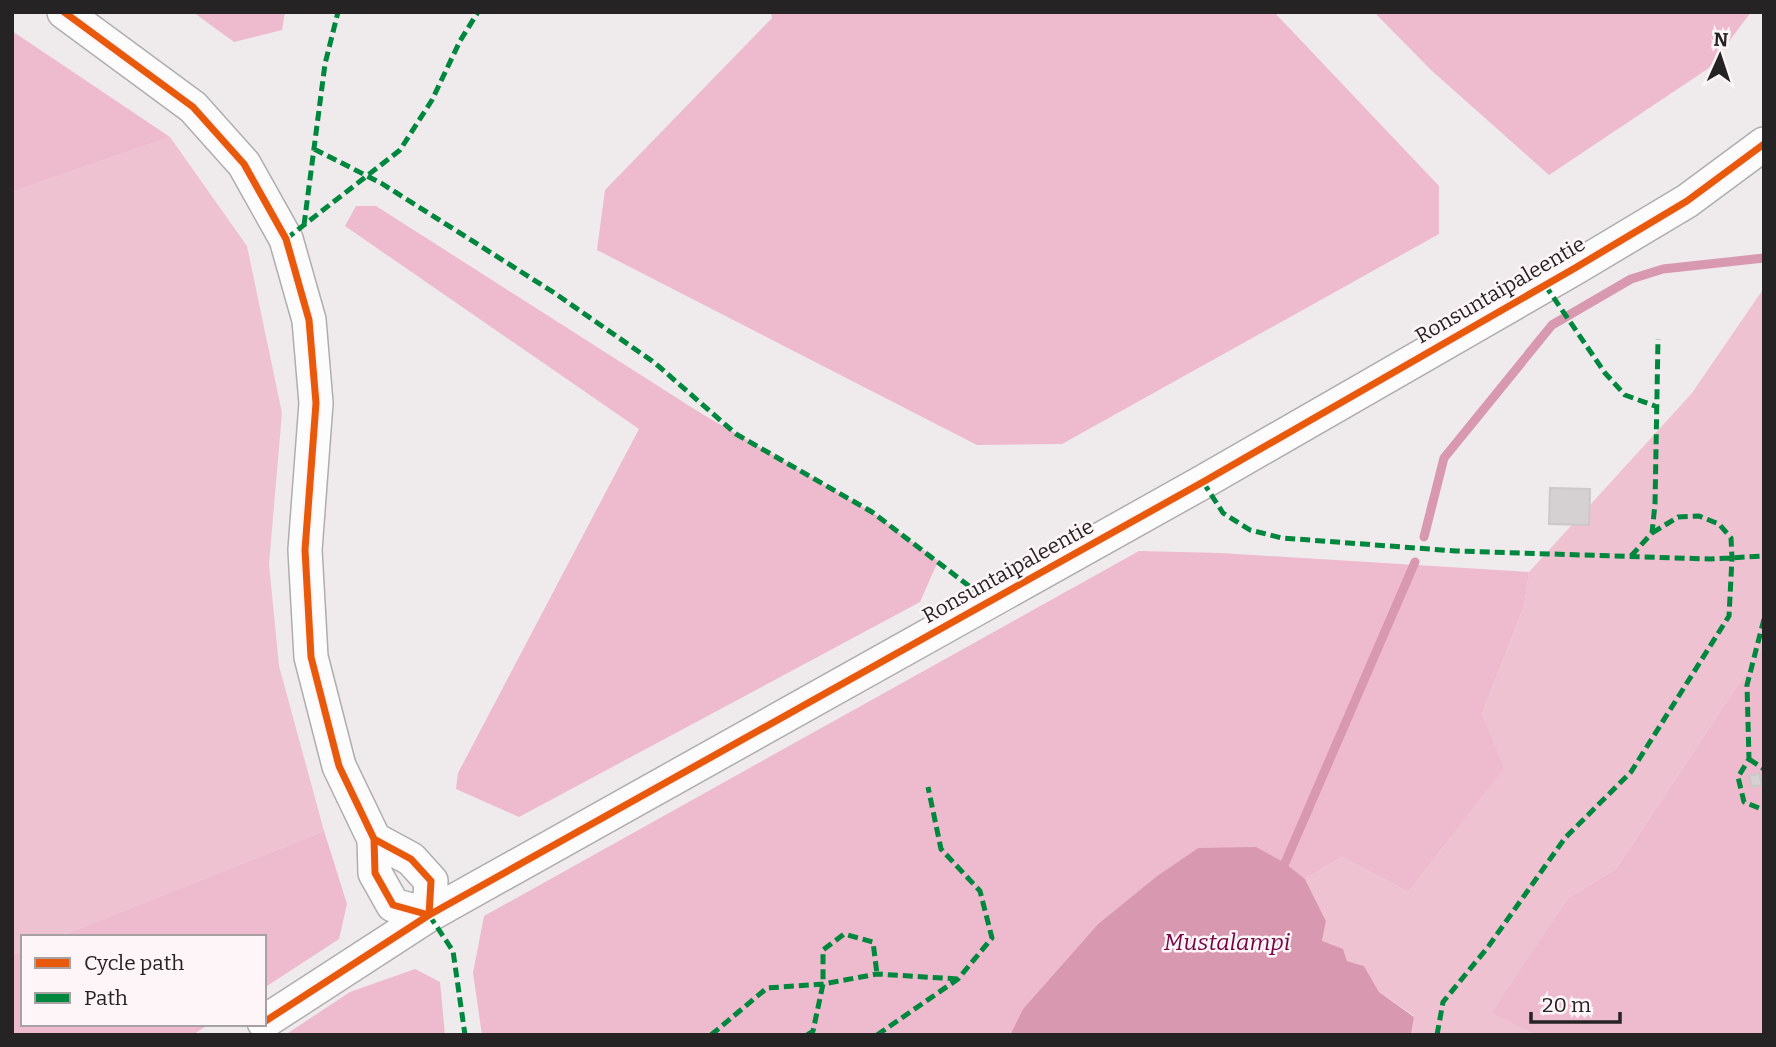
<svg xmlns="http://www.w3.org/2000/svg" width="1776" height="1047" font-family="Bitter,serif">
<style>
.green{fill:#efc2d2}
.forest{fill:#eebacd}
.water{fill:#d898b0}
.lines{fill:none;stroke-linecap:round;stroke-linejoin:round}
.stream{stroke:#d898b0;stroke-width:9}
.building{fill:#d5d1d2;stroke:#ccc8c9;stroke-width:2}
.minor-casing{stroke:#b0adad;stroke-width:36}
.minor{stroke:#fdfcfc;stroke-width:33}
.quiet{stroke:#00873e;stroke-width:5;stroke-dasharray:10 5;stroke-linecap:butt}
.cycleway-casing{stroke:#fef5f8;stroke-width:11}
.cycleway{stroke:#e8590c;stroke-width:7}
.labels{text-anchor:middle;stroke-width:5;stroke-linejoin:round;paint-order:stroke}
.street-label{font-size:21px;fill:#262324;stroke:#fef5f8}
.water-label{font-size:23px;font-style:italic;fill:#760542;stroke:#fef5f8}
</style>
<rect width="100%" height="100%" fill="#efeaeb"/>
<path class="green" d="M 170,137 L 247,246 L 282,413 L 269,564 L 279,666 L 324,831 L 58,937 L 23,937 L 23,951 L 12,955 L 12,192 Z
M 1764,288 L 1764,645 L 1616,869 L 1568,898 L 1493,1013 L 1535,1035 L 1411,1035 L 1414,1016 L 1379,992 L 1364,966 L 1347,961 L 1342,949 L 1322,942 L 1326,921 L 1305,879 L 1342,857 L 1408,892 L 1503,770 L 1482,714 L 1524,606 L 1529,572 L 1692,393 Z"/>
<path class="forest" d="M 193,12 L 285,12 L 282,30 L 234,42 Z
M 771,12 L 1274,12 L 1439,186 L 1439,234 L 1062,444 L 977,445 L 597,250 L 605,190 L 772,18 Z
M 1374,12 L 1751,12 L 1709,68 L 1549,175 L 1431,70 Z
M 12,31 L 170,137 L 12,192 Z
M 356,206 L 376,206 L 702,414 L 872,512 L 938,561 L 920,602 L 519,817 L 456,789 L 458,773 L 639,429 L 345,226 Z
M 1139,551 L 1220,553 L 1529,572 L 1524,606 L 1482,714 L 1504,769 L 1408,892 L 1342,857 L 1305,879 L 1285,863 L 1198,848 L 1157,876 L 1098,924 L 1023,1009 L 1010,1035 L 482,1035 L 473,973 L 484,916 Z
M 1764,645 L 1764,1035 L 1535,1035 L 1492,1013 L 1568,898 L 1616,869 Z
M 324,831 L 347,904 L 339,939 L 264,988 L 264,937 L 58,937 Z
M 23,951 L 23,1024 L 209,1024 L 193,1035 L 12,1035 L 12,955 Z
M 415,969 L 440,982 L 445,1035 L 285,1035 L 350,992 Z"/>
<path class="water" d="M 1256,847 L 1285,863 L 1305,879 L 1326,921 L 1322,941 L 1343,949 L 1347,961 L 1364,966 L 1379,992 L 1414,1017 L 1411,1035 L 1010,1035 L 1023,1009 L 1098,924 L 1157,876 L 1198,848 Z"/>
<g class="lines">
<path class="stream" d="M 1424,537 L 1444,458 L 1552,325 L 1631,279 L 1663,269 L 1764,258
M 1285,863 L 1415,562"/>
</g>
<path class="building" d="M 1550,488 L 1590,489 L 1589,525 L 1549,524 Z
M 1759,773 L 1762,785 L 1752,787 L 1749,776 Z"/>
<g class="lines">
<defs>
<path id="minor" d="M 64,12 L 193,107 L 244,164 L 286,239 L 309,320 L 316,403 L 305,550 L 311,657 L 339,766 L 374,839 L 375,873 L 393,905 L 429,915 L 431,881 L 411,859 L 374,839
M 264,1022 L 429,915 L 1203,482 L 1575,268 L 1687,201 L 1764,144"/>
</defs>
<use href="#minor" class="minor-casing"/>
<use href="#minor" class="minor"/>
<path class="quiet" d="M 314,149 L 381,183 L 553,292 L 655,363 L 736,434 L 872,512 L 990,602
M 304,225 L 325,64 L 338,12
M 286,239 L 400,150 L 432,100 L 460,41 L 478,12
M 1545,285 L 1605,373 L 1625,395 L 1655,406
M 1203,482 L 1223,513 L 1250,530 L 1282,538 L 1456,551 L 1710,559 L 1764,556
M 1631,556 L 1652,533 L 1655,504 L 1658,339
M 1764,619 L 1747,685 L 1749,759 L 1738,777 L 1744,802 L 1764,810
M 1749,759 L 1764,769
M 429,915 L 453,951 L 465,1035
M 711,1035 L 767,988 L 823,984 L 877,974 L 958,979
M 807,1035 L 813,1031 L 823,984 L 823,950 L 844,934 L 873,942 L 877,974
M 877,1035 L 958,979 L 992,938 L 980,891 L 941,849 L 928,787
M 1437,1035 L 1443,1002 L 1488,947 L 1565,838 L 1631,772 L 1729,616 L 1732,558 L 1731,538 L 1719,524 L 1699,516 L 1678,517 L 1652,533"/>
<defs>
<path id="cycleway" d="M 64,12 L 193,107 L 244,164 L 286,239 L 309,320 L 316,403 L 305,550 L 311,657 L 339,766 L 374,839 L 375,873 L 393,905 L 429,915 L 431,881 L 411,859 L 374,839
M 264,1022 L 429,915 L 1203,482 L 1575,268 L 1687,201 L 1764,144"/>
</defs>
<use href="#cycleway" class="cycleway-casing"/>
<use href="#cycleway" class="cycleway"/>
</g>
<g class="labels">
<g class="street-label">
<text transform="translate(1500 290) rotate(-30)" y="7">Ronsuntaipaleentie</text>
<text transform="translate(1008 571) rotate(-29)" y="7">Ronsuntaipaleentie</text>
</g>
<g class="water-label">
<text x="1227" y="950">Mustalampi</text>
</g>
</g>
<rect width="1776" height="1047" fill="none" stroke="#262324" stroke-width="28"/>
<rect x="21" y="935" width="245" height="91" fill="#fef5f8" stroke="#a8a1a3" stroke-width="2"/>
<rect x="35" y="958" width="35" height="10" fill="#e8590c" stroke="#a8a1a3" stroke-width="2"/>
<text x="84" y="970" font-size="21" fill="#262324">Cycle path</text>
<rect x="35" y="993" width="35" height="10" fill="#00873e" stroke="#a8a1a3" stroke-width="2"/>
<text x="84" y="1005" font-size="21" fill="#262324">Path</text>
<g transform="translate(1720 56) rotate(3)" stroke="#fef5f8" stroke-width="5" paint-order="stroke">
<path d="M0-5L12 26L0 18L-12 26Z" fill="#262324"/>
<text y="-10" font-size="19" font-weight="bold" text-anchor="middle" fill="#262324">N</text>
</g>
<path d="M1531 1012v10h89v-10" fill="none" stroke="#262324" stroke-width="3.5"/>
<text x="1542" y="1012" font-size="21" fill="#262324" stroke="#fef5f8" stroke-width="5" paint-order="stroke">20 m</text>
</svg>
